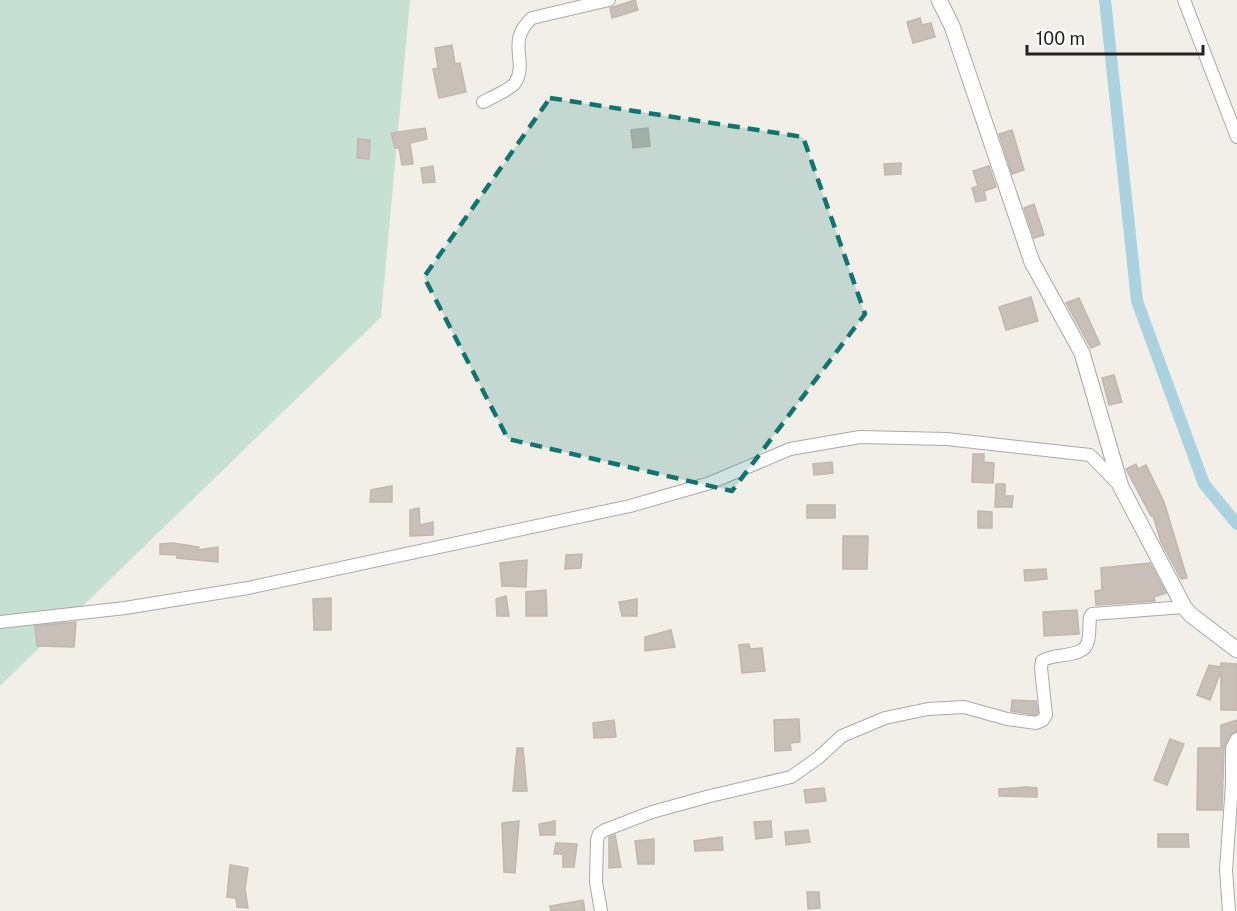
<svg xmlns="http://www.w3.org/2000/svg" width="1237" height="911" font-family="'Public Sans',sans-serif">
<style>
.wetland{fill:#c6e0d4}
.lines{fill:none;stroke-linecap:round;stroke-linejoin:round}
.canal{stroke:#aad3df;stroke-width:12}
.building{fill:#c7bfb8;stroke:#c4b6ab;stroke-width:1.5}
.minor-casing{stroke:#a9a9a9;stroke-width:14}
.tertiary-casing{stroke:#a9a9a9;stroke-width:17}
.minor{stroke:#fff;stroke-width:12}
.tertiary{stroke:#fff;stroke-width:15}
.marked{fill:#0f766e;fill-opacity:0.2;stroke:#0f766e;stroke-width:4.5;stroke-dasharray:12 8;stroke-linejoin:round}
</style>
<rect width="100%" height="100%" fill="#f2efe9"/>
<path class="wetland" d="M 0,0 L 410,0 L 381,317 L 0,686 Z"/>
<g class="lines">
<path class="canal" d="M 1105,0 L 1137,301 L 1204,484 L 1237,524"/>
</g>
<path class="building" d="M 635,0 L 638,10 L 612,18 L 610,8 Z
M 920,18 L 922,25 L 931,23 L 935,37 L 913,43 L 907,22 Z
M 452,45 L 455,64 L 460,63 L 466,92 L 439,98 L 433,69 L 438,68 L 435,48 Z
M 425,128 L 427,139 L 410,143 L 413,164 L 402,165 L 399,148 L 395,148 L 391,133 Z
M 648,128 L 650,146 L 633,148 L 631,130 Z
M 1012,130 L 1024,170 L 1012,174 L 999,134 Z
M 358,139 L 370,140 L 369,159 L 357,158 Z
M 901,163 L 901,174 L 885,175 L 884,164 Z
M 433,166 L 435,182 L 423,183 L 421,168 Z
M 989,166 L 996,187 L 984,191 L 986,200 L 976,202 L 972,188 L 978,186 L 973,171 Z
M 1034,204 L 1044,235 L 1034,238 L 1024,208 Z
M 1031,297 L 1038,321 L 1006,330 L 999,307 Z
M 1079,298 L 1100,344 L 1091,348 L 1066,303 Z
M 1114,375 L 1122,402 L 1109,405 L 1102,378 Z
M 973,454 L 984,454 L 984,462 L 994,463 L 993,483 L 972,482 Z
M 832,462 L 833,473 L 814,475 L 813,464 Z
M 1136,464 L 1138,469 L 1146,465 L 1164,502 L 1187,578 L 1181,579 L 1161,542 L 1153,516 L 1151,516 L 1126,469 Z
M 996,484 L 1005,484 L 1005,496 L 1013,496 L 1012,507 L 995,507 Z
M 392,486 L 392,502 L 370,502 L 371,490 Z
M 807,505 L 835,505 L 835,518 L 807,518 Z
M 419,508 L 420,525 L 433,522 L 433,535 L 410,536 L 410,510 Z
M 978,511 L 992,512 L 992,528 L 978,528 Z
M 843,536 L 868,536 L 867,569 L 843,569 Z
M 173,543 L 199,547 L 198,550 L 218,547 L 218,562 L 177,558 L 177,555 L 160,554 L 160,544 Z
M 582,554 L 581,568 L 565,569 L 566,555 Z
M 527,560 L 526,587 L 502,586 L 500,563 Z
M 1150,563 L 1166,593 L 1154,597 L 1155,601 L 1096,605 L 1095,591 L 1102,590 L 1101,568 Z
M 1046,569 L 1047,579 L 1025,581 L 1024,570 Z
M 546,590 L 547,616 L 526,616 L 526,592 Z
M 506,596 L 509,616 L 497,616 L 496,599 Z
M 331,598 L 331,630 L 314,630 L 313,599 Z
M 637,599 L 637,616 L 622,616 L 619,602 Z
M 1077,610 L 1079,634 L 1044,636 L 1043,612 Z
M 76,622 L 74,647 L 37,646 L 35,626 Z
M 671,630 L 675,647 L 645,651 L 645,637 Z
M 749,644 L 750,649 L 762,648 L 765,671 L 742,673 L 739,645 Z
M 1221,663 L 1237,664 L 1237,710 L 1221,710 L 1221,671 L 1210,700 L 1197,695 L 1209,665 L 1221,667 Z
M 1012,700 L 1036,701 L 1038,713 L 1035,715 L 1011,711 Z
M 799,719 L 800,742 L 790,743 L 791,750 L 775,751 L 774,720 Z
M 614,720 L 616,737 L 594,738 L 593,723 Z
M 1237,720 L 1237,731 L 1230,735 L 1224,747 L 1222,810 L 1197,810 L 1198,748 L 1221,748 L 1221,725 Z
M 1170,739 L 1184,744 L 1167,785 L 1154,780 Z
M 517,748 L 523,748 L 527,791 L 513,791 Z
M 1027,787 L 1037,788 L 1037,797 L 999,796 L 999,789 Z
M 824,788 L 826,801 L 806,803 L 804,790 Z
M 519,821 L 515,873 L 504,872 L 502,823 Z
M 555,821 L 555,835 L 540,835 L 539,824 Z
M 771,821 L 772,837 L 756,839 L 754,822 Z
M 808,830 L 810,842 L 786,845 L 785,832 Z
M 1158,834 L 1188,834 L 1189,847 L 1158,847 Z
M 615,835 L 621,867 L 609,868 L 609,837 Z
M 722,837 L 723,850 L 695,851 L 694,841 Z
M 654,839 L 654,864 L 638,864 L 635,841 Z
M 556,843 L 577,844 L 574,867 L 563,867 L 563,854 L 554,854 Z
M 230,865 L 248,868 L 245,889 L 248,908 L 237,907 L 236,898 L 227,897 Z
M 807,892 L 819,892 L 820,908 L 808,909 Z
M 583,900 L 585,911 L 551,911 L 550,906 Z"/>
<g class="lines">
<defs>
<path id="minor" d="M 1184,0 L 1237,137
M 483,102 C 491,98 511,89 515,83 C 529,62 505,42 532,18 L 609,0
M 0,622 L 125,608 L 248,588 L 630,506 L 710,483 L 790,449 L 860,437 L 947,439 L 1090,455 L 1120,486
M 601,911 L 596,882 L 597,840 L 599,834 L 605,830 L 652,812 L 710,796 L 791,777 L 818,758 L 842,736 L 885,718 L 928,709 L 964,707 L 1007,719 L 1036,723 L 1043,720 L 1046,715 L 1041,668 L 1042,661 C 1054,652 1085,659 1088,641 C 1090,633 1089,625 1090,617 L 1092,614 L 1184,607
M 1229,911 L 1226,870 L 1232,784 L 1232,748 L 1237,739"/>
<path id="tertiary" d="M 939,0 L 952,26 L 1032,262 L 1082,353 L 1121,487 L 1184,607 L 1191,615 L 1237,650"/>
</defs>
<use href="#minor" class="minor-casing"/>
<use href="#tertiary" class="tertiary-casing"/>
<use href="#minor" class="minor"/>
<use href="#tertiary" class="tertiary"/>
</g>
<path class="marked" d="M 550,98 L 803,137 L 865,314 L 732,491 L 508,439 L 424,277 Z"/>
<path d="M1027 45v9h176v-9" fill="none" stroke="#222222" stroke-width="3"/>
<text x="1036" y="45" font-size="18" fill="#222222" stroke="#ffffff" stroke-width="4.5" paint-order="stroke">100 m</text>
</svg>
